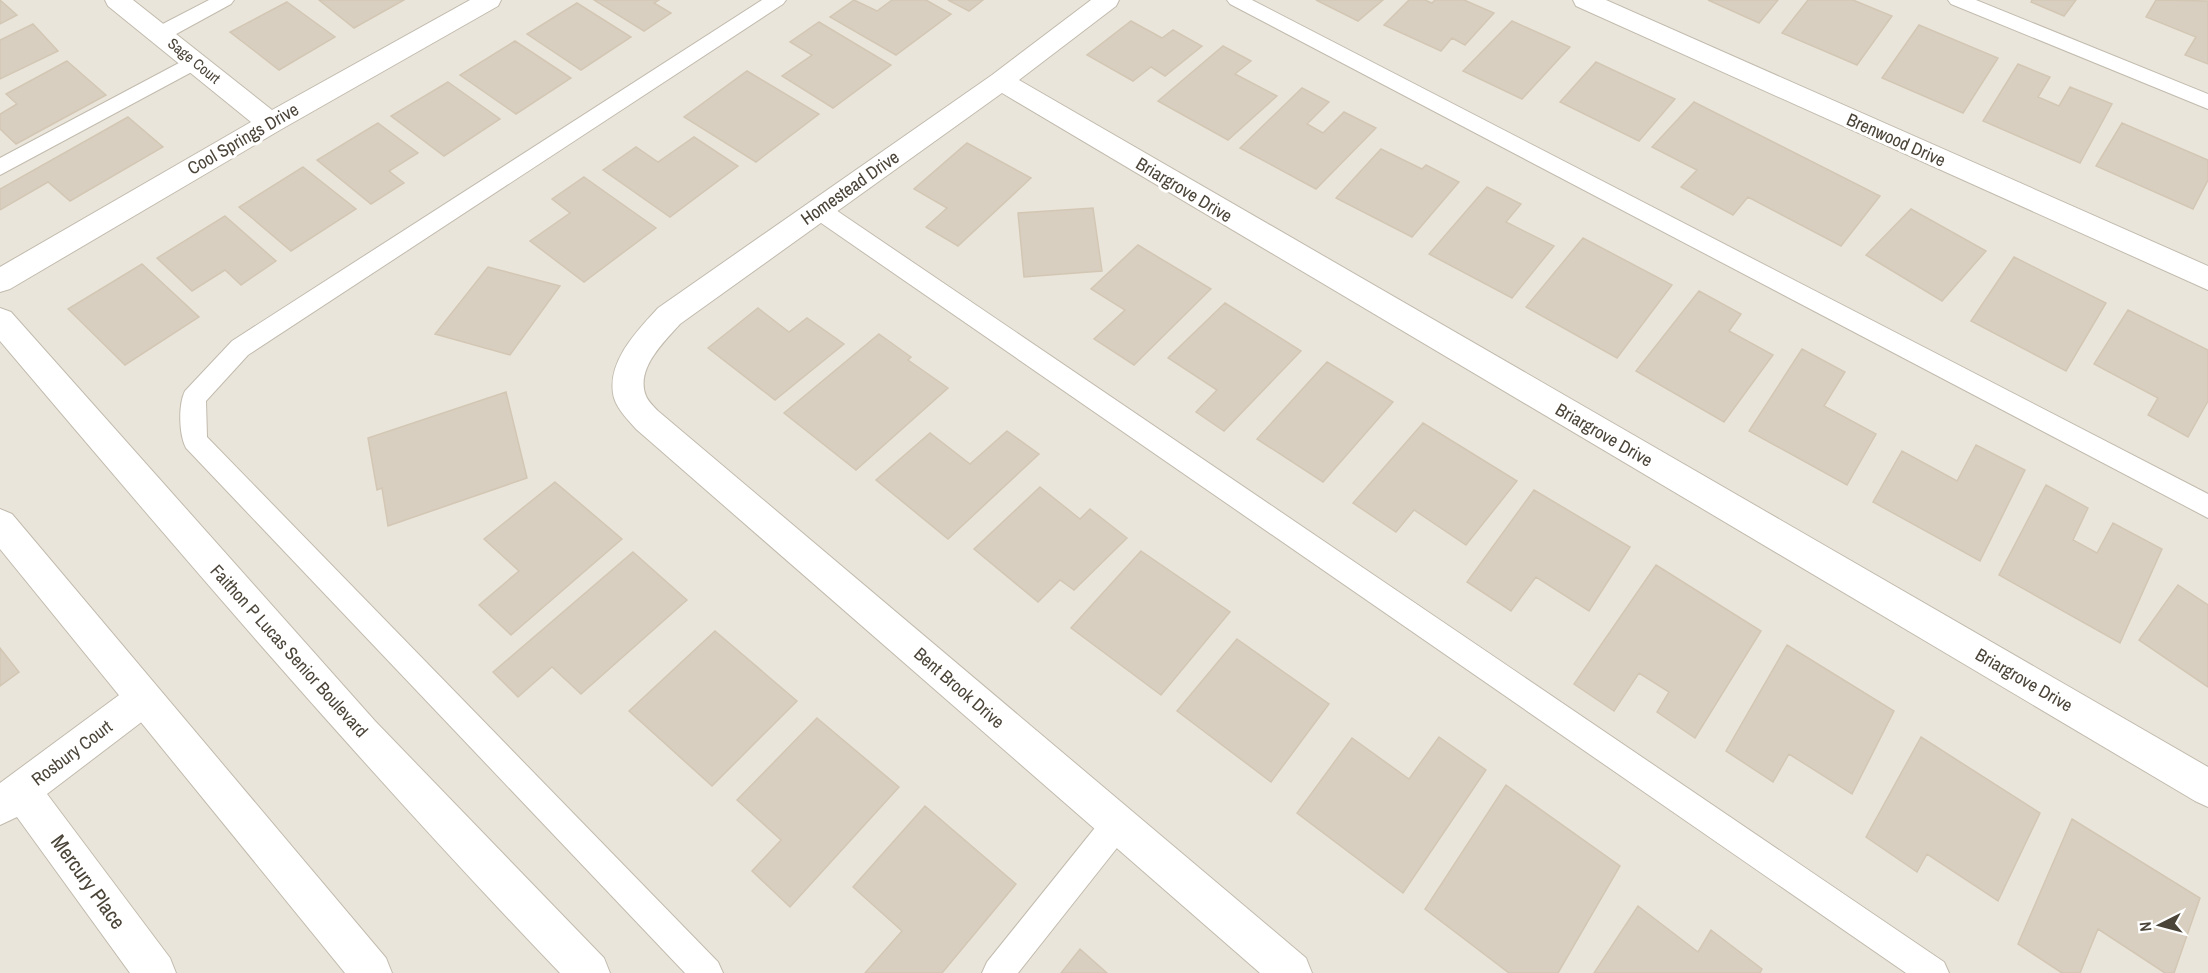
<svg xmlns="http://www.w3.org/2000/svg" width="2208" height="973" font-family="'Archivo Narrow',sans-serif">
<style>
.residential{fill:#eae5da}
.building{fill:#d8cfc1;stroke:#d3c7b4;stroke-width:1.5}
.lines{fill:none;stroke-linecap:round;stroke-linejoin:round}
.service-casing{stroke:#c2bbae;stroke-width:2}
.minor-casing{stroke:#c2bbae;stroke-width:2}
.tertiary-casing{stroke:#c2bbae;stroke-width:2}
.service{fill:#fff;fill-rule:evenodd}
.minor{fill:#fff;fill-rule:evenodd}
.tertiary{fill:#fff;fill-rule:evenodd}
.labels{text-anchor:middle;stroke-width:6;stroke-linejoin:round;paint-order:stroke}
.far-street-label{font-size:15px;fill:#4b4439;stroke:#fff}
.street-label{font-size:18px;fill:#4b4439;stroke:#fff}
.near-street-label{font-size:21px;fill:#4b4439;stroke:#fff}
</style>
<rect width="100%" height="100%" fill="#f6f3ec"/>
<path class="residential" d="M 0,0 L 2208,0 L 2208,973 L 0,973 Z"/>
<path class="building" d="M 0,0 L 17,15 L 0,24 Z
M 319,0 L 404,0 L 354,28 Z
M 594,0 L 659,0 L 654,3 L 671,13 L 644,31 Z
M 854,0 L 877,11 L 892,0 L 926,0 L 951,14 L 896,55 L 830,17 Z
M 948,0 L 983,0 L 969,11 Z
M 1316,0 L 1383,0 L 1358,21 Z
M 1409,0 L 1425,0 L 1432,3 L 1435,0 L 1464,0 L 1494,13 L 1465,45 L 1452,38 L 1441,51 L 1384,25 Z
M 1708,0 L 1778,0 L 1759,23 Z
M 1808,0 L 1853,0 L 1892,16 L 1857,65 L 1782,33 Z
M 2032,0 L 2076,0 L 2064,16 L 2031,2 Z
M 2156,0 L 2208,1 L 2208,64 L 2185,55 L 2196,37 L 2146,17 Z
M 287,2 L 335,37 L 279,70 L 230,32 Z
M 577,3 L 631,37 L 581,70 L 527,34 Z
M 1131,21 L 1162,38 L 1173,30 L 1202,46 L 1165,76 L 1151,67 L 1133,81 L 1087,55 Z
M 1512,21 L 1570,47 L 1522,99 L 1463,71 Z
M 819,22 L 891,65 L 833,108 L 782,76 L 812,55 L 790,42 Z
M 33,24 L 58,51 L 0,79 L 0,40 Z
M 1919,25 L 1998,58 L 1963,113 L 1882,78 Z
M 515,41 L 571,78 L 516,114 L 460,75 Z
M 1223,46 L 1251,61 L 1235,74 L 1277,96 L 1228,140 L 1158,101 Z
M 67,61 L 106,95 L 16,144 L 0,129 L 0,114 L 17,104 L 6,94 Z
M 1596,62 L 1675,99 L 1639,141 L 1560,102 Z
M 2018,64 L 2050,77 L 2038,97 L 2059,106 L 2070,87 L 2112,104 L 2080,163 L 1983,121 Z
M 747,71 L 819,114 L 756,162 L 684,117 Z
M 448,82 L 500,119 L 444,156 L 391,116 Z
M 1302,88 L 1329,102 L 1307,124 L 1323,133 L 1344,112 L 1376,128 L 1316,189 L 1240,148 Z
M 1694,102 L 1880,196 L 1841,246 L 1748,197 L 1733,215 L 1681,187 L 1697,170 L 1652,147 Z
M 128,117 L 163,147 L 70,201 L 48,182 L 0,210 L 0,189 Z
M 378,123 L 418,153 L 389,171 L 404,183 L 371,204 L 317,160 Z
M 2122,123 L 2208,160 L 2208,180 L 2193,209 L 2096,166 Z
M 694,137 L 738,166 L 670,217 L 603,170 L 636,147 L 658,162 Z
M 967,143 L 1031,178 L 958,246 L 926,227 L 947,208 L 914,189 Z
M 1381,149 L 1422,169 L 1426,165 L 1459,182 L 1412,237 L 1336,198 Z
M 303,167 L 356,209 L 291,251 L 239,207 Z
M 584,177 L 656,228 L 584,282 L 530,241 L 570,213 L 552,199 Z
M 1487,187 L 1521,204 L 1506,222 L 1554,246 L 1512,298 L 1429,254 Z
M 1093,208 L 1102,271 L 1024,277 L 1018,213 Z
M 1911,209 L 1986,251 L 1942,301 L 1866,255 Z
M 225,216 L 276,261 L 241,285 L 225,270 L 192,291 L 157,258 Z
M 1583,238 L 1672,285 L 1617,358 L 1526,307 Z
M 1138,245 L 1211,289 L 1134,365 L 1094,339 L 1125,310 L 1091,289 Z
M 2014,257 L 2106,303 L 2066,371 L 1971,321 Z
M 142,264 L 199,317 L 125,365 L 68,309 Z
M 488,267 L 560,286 L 510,355 L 435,334 Z
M 1699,291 L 1741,314 L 1729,331 L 1773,355 L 1724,422 L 1636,371 Z
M 1225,303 L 1301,351 L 1224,431 L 1196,412 L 1217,390 L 1168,358 Z
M 758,308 L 789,332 L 807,318 L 844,344 L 775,400 L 708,348 Z
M 2128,310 L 2208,350 L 2208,401 L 2188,437 L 2148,415 L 2158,398 L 2094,364 Z
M 879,334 L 911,357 L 908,360 L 948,388 L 856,470 L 784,413 Z
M 1802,349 L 1845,372 L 1824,406 L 1876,434 L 1847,485 L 1749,431 Z
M 1327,362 L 1393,402 L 1323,482 L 1257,439 Z
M 506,392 L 527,478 L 388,526 L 382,488 L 377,490 L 368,438 Z
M 1423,423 L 1517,481 L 1466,545 L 1414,510 L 1396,532 L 1353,503 Z
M 1007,431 L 1039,454 L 948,539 L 876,480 L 930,433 L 970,464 Z
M 1976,445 L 2025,470 L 1980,561 L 1873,502 L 1902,451 L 1957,481 Z
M 555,482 L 622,539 L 511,635 L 479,605 L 519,571 L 484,539 Z
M 2046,485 L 2088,508 L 2073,540 L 2097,553 L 2113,523 L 2162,549 L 2120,643 L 1999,575 Z
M 1040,487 L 1080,519 L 1090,509 L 1127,538 L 1074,590 L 1060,580 L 1038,602 L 974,549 Z
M 1534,490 L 1630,547 L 1589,611 L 1536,577 L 1511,611 L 1467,582 Z
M 1141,551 L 1230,612 L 1161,695 L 1071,628 Z
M 633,552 L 687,600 L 581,694 L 552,667 L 518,697 L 493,672 Z
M 1656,565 L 1761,631 L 1695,738 L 1657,712 L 1669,692 L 1639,673 L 1614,711 L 1574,684 Z
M 2178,585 L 2208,605 L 2208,687 L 2139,640 Z
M 715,631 L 797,701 L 712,786 L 629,711 Z
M 1237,639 L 1329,704 L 1271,782 L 1177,711 Z
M 1787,645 L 1894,711 L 1852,794 L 1789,754 L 1773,782 L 1726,751 Z
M 0,648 L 19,672 L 0,686 Z
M 817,718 L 899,787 L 790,907 L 752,871 L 781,840 L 737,800 Z
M 1439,737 L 1486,770 L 1403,893 L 1297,813 L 1352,738 L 1409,779 Z
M 1921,737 L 2040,813 L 1998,901 L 1927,854 L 1917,872 L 1866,837 Z
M 1506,785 L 1620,866 L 1558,973 L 1509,973 L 1425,909 Z
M 925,806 L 1016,884 L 942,973 L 865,973 L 902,931 L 853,887 Z
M 2072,819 L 2200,898 L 2174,973 L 2165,973 L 2098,929 L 2080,973 L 2062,973 L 2018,944 Z
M 1638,906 L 1698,952 L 1711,930 L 1762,969 L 1760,973 L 1594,973 Z
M 1080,949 L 1107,973 L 1061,973 Z"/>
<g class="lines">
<defs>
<path id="service" d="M 209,0 L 234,0 L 231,4 L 167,39 L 160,40 L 153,39 L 150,34 L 153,29 Z
M 762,0 L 786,0 L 783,4 L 248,355 L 206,401 L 207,437 L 718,962 L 723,973 L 685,973 L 186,448 C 179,435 178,405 185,391 L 232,341 Z
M 1227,0 L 1252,0 L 2208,494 L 2208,518 L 1230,4 Z
M 1948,0 L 1976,0 L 2208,94 L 2208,109 L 1951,4 Z
M 194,55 L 201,57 L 204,62 L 201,67 L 0,175 L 0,158 Z
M 819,202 L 827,204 L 1944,962 L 1949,973 L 1906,973 L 811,216 L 808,210 L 811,204 Z
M 1117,809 L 1128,814 L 1132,824 L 1128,834 L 1018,973 L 982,973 L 987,962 L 1106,814 Z"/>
<path id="minor" d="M 105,0 L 133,0 L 272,110 L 470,0 L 501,0 L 498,6 L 280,130 L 10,289 L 0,292 L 0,267 L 251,122 L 108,6 Z
M 1091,0 L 1119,0 L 1116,6 L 1019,80 L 2208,767 L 2208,807 L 2195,801 L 1002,93 L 680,324 C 664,342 635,369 646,396 C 648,401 654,407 658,411 L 1306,958 L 1312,973 L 1260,973 L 636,429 C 628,420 618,410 614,398 C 605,363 637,331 658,308 L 992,75 Z
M 1573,0 L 1606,0 L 2208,266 L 2208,290 L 1576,6 Z
M 143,682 L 156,687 L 161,699 L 156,711 L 47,794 L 170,958 L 176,973 L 130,973 L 17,817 L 0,825 L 0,783 L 130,687 Z"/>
<path id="tertiary" d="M 0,308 L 11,312 L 375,721 L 604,958 L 610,973 L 560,973 C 365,770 182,556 0,341 Z
M 0,509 L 12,514 L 386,958 L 392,973 L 345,973 L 0,549 Z"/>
</defs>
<use href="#service" class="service-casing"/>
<use href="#minor" class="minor-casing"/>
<use href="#tertiary" class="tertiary-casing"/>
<use href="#service" class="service"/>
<use href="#minor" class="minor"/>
<use href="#tertiary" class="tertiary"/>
</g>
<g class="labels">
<g class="far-street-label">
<text transform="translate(194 61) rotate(39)" y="5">Sage Court</text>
</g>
<g class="street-label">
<text transform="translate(243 139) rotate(-30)" y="6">Cool Springs Drive</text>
<text transform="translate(1896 140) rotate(24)" y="6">Brenwood Drive</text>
<text transform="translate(850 188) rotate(-35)" y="6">Homestead Drive</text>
<text transform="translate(1184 190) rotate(31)" y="6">Briargrove Drive</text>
<text transform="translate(1604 435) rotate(30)" y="6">Briargrove Drive</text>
<text transform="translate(289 651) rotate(48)" y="6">Faithon P Lucas Senior Boulevard</text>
<text transform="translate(2024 680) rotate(30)" y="6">Briargrove Drive</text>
<text transform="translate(959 688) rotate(41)" y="6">Bent Brook Drive</text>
<text transform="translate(72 753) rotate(-37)" y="6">Rosbury Court</text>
</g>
<g class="near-street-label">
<text transform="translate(88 882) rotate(54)" y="7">Mercury Place</text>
</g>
</g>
<g transform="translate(2160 925) rotate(264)" stroke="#ffffff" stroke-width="4.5" paint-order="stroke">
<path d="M0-4.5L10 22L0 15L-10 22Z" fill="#4b4439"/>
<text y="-9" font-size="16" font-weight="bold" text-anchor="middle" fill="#4b4439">N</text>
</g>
</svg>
